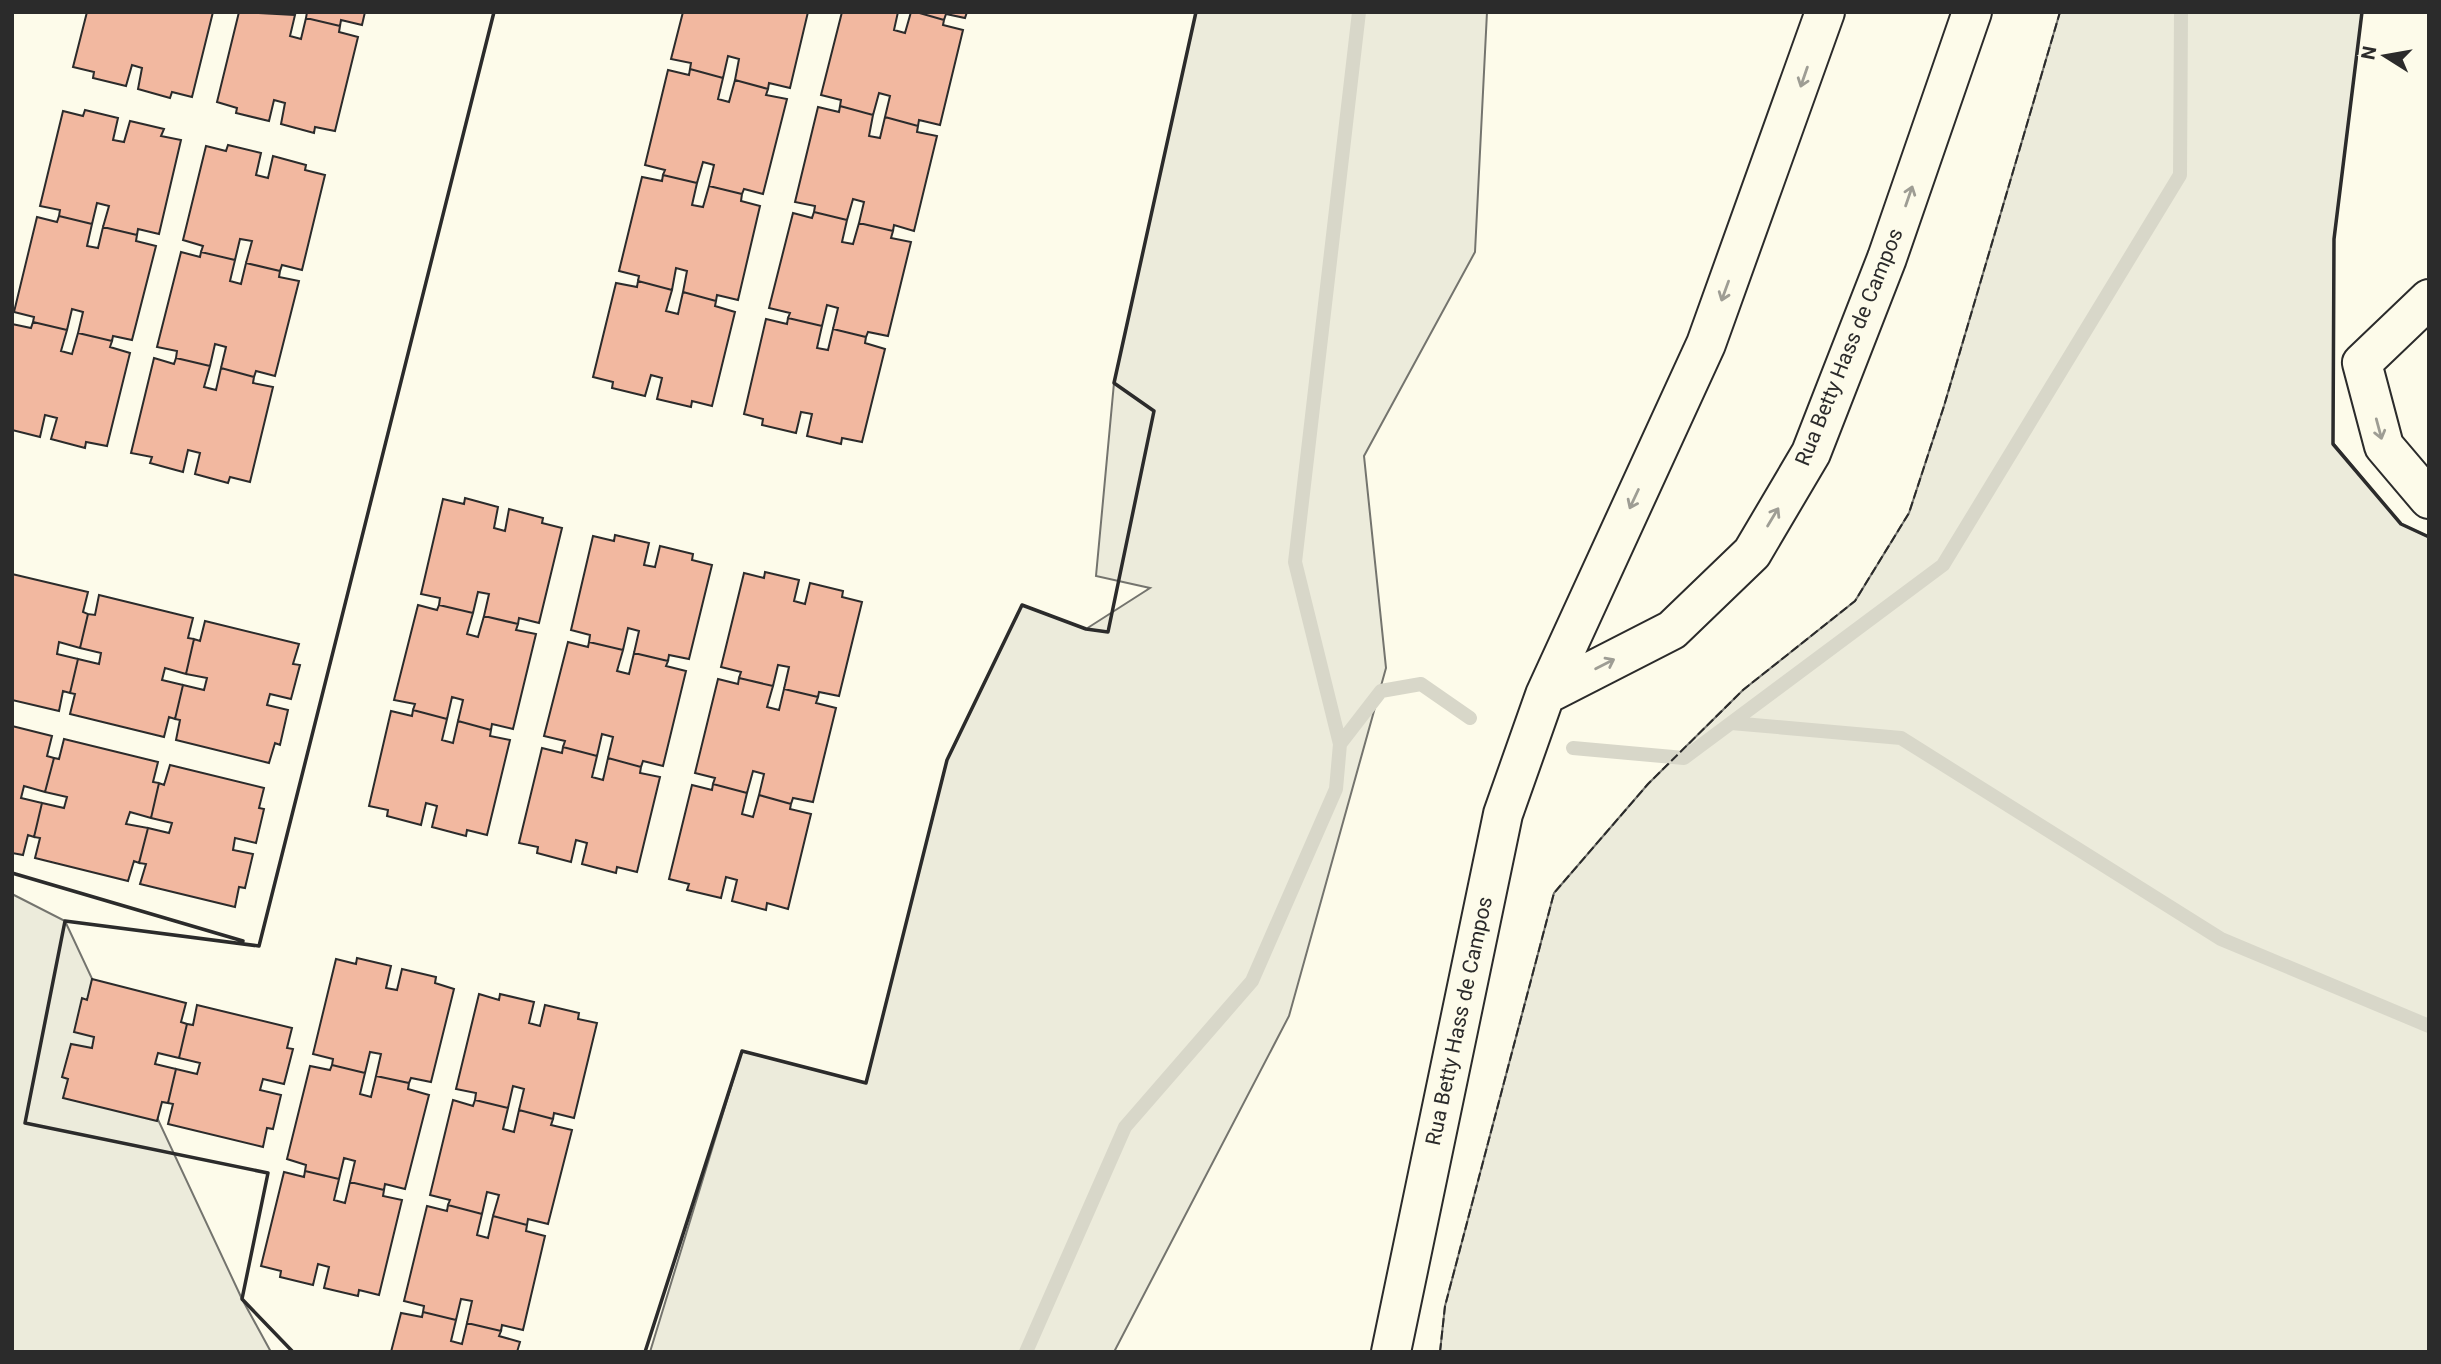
<svg xmlns="http://www.w3.org/2000/svg" width="2441" height="1364" font-family="Roboto,sans-serif">
<style>
.green{fill:#ecebdb;stroke:#74746e;stroke-width:2}
.lines{fill:none;stroke-linecap:round;stroke-linejoin:round}
.stream{stroke:#d8d7c9;stroke-width:14}
.building{fill:#f2b8a0;stroke:#2b2b2b;stroke-width:2}
.street-casing{stroke:#2b2b2b;stroke-width:42}
.secondary-casing{stroke:#2b2b2b;stroke-width:42}
.street{stroke:#fdfbea;stroke-width:38}
.secondary{stroke:#fdfbea;stroke-width:38}
.fence{stroke:#2b2b2b;stroke-width:2;stroke-dasharray:9 3.5;stroke-linecap:butt}
.wall{stroke:#2b2b2b;stroke-width:3.5}
.oneway{stroke:#9e9d94}
.labels{text-anchor:middle;stroke-width:5;stroke-linejoin:round;paint-order:stroke}
.street-label{font-size:21px;fill:#2b2b2b;stroke:#fdfbea}
</style>
<rect width="100%" height="100%" fill="#fdfbea"/>
<path class="green" d="M 1196,12 L 1487,12 L 1475,252 L 1364,456 L 1386,668 L 1289,1016 L 1114,1352 L 650,1352 L 742,1051 L 866,1083 L 947,760 L 1022,605 L 1086,629 L 1150,588 L 1096,576 L 1114,383 Z
M 2060,12 L 2362,12 L 2334,239 L 2333,443 L 2401,524 L 2429,537 L 2429,1352 L 1440,1352 L 1445,1306 L 1554,893 L 1648,784 L 1743,690 L 1855,601 L 1909,513 L 1944,406 Z
M 12,894 L 65,921 L 242,1299 L 271,1352 L 12,1352 Z"/>
<g class="lines">
<path class="stream" d="M 1731,723 L 1901,738 L 2221,939 L 2429,1026
M 1340,744 L 1295,562 L 1359,12
M 1573,748 L 1684,758 L 1943,565 L 2180,175 L 2181,12
M 1026,1352 L 1125,1127 L 1252,981 L 1336,789 L 1340,744 L 1381,691 L 1421,684 L 1470,718"/>
</g>
<path class="building" d="M 87,12 L 213,12 L 192,97 L 172,92 L 170,98 L 138,89 L 142,68 L 132,65 L 126,86 L 93,78 L 94,72 L 73,67 Z
M 239,12 L 295,15 L 290,36 L 301,39 L 306,18 L 340,26 L 339,32 L 358,37 L 335,131 L 315,127 L 314,133 L 281,124 L 285,103 L 274,100 L 269,121 L 236,113 L 237,108 L 217,102 Z
M 307,12 L 365,12 L 362,25 L 341,20 L 340,26 L 306,18 Z
M 683,12 L 808,12 L 790,88 L 769,83 L 768,89 L 735,80 L 739,59 L 728,56 L 723,78 L 690,69 L 691,63 L 671,59 Z
M 842,12 L 898,12 L 894,30 L 905,33 L 911,12 L 916,12 L 944,20 L 943,25 L 963,30 L 940,125 L 919,120 L 918,126 L 885,117 L 890,96 L 879,93 L 873,115 L 840,106 L 841,100 L 821,95 Z
M 916,12 L 967,12 L 965,18 L 946,14 L 944,20 Z
M 690,69 L 723,78 L 718,99 L 729,102 L 735,80 L 768,89 L 766,95 L 787,99 L 763,194 L 744,189 L 742,194 L 709,186 L 714,165 L 703,162 L 697,183 L 663,175 L 665,170 L 645,165 L 668,70 L 689,75 Z
M 840,106 L 873,115 L 869,136 L 880,138 L 885,117 L 918,126 L 917,132 L 937,136 L 914,231 L 894,225 L 893,231 L 859,223 L 864,202 L 853,199 L 847,220 L 814,212 L 815,206 L 795,202 L 818,107 L 839,112 Z
M 85,110 L 118,118 L 113,140 L 124,142 L 130,121 L 164,129 L 161,136 L 181,140 L 159,234 L 138,229 L 137,235 L 103,227 L 109,206 L 97,203 L 92,224 L 59,216 L 60,210 L 40,206 L 63,111 L 83,116 Z
M 228,145 L 261,153 L 256,175 L 268,178 L 273,156 L 306,165 L 305,170 L 325,175 L 302,270 L 282,265 L 280,271 L 246,263 L 252,241 L 240,239 L 235,260 L 201,252 L 203,246 L 183,240 L 206,146 L 226,151 Z
M 663,175 L 697,183 L 692,205 L 703,207 L 709,186 L 742,194 L 741,201 L 760,206 L 738,300 L 717,295 L 716,301 L 683,292 L 687,271 L 676,268 L 672,290 L 638,281 L 639,276 L 619,271 L 642,177 L 662,181 Z
M 814,212 L 847,220 L 842,242 L 853,244 L 859,223 L 893,231 L 891,238 L 911,242 L 888,336 L 868,332 L 866,337 L 833,329 L 838,308 L 827,305 L 822,326 L 788,318 L 790,313 L 769,308 L 793,213 L 812,218 Z
M 59,216 L 92,224 L 87,246 L 98,248 L 103,227 L 137,235 L 136,241 L 156,246 L 132,340 L 113,336 L 112,341 L 78,333 L 83,312 L 72,309 L 67,330 L 33,322 L 34,317 L 14,312 L 37,217 L 57,222 Z
M 181,252 L 200,257 L 201,252 L 235,260 L 230,281 L 241,284 L 246,263 L 280,271 L 279,277 L 299,281 L 275,376 L 256,371 L 254,377 L 221,368 L 226,347 L 215,344 L 210,366 L 176,358 L 177,351 L 157,347 Z
M 638,281 L 672,290 L 666,311 L 678,314 L 683,292 L 716,301 L 715,306 L 735,312 L 712,406 L 692,401 L 691,407 L 657,399 L 662,378 L 651,375 L 645,396 L 612,388 L 613,382 L 593,377 L 616,283 L 637,287 Z
M 788,318 L 822,326 L 817,348 L 828,350 L 833,329 L 866,337 L 865,343 L 885,349 L 862,442 L 842,438 L 841,444 L 807,436 L 812,414 L 801,412 L 796,433 L 762,425 L 763,419 L 744,414 L 766,319 L 787,324 Z
M 33,322 L 67,330 L 61,351 L 72,354 L 78,333 L 112,341 L 110,347 L 130,353 L 107,446 L 86,442 L 85,448 L 51,439 L 57,418 L 45,415 L 40,437 L 12,430 L 12,324 L 31,328 Z
M 154,358 L 174,364 L 176,358 L 210,366 L 204,387 L 216,390 L 221,368 L 254,377 L 253,383 L 273,387 L 250,482 L 230,477 L 228,483 L 195,474 L 200,453 L 188,450 L 183,472 L 150,463 L 152,457 L 131,453 Z
M 465,498 L 498,507 L 494,528 L 505,531 L 509,509 L 543,518 L 542,523 L 562,528 L 539,623 L 519,618 L 518,624 L 484,616 L 489,594 L 478,592 L 473,613 L 439,605 L 440,598 L 421,594 L 443,499 L 464,504 Z
M 615,535 L 649,543 L 644,565 L 655,567 L 660,546 L 693,554 L 692,560 L 712,565 L 689,659 L 669,655 L 668,661 L 634,653 L 639,631 L 628,628 L 623,650 L 589,642 L 590,635 L 571,630 L 593,536 L 614,541 Z
M 765,572 L 799,580 L 794,601 L 805,604 L 810,583 L 843,591 L 842,597 L 862,602 L 839,696 L 819,692 L 818,697 L 784,689 L 789,667 L 778,665 L 773,686 L 739,678 L 741,672 L 721,667 L 744,573 L 764,578 Z
M 12,574 L 88,592 L 83,612 L 88,614 L 80,648 L 59,642 L 57,654 L 78,659 L 70,693 L 63,691 L 59,711 L 12,700 Z
M 99,595 L 193,618 L 188,638 L 194,639 L 186,674 L 165,668 L 162,680 L 183,685 L 175,719 L 169,717 L 164,737 L 70,714 L 75,694 L 70,693 L 78,659 L 99,664 L 101,653 L 80,648 L 88,614 L 95,615 Z
M 418,605 L 437,610 L 439,605 L 473,613 L 467,634 L 478,637 L 484,616 L 518,624 L 516,630 L 536,634 L 513,729 L 492,724 L 491,730 L 458,721 L 463,700 L 452,697 L 447,719 L 413,710 L 415,704 L 394,700 Z
M 205,621 L 299,644 L 293,664 L 300,665 L 291,699 L 270,694 L 267,705 L 288,710 L 280,745 L 275,743 L 269,763 L 176,740 L 180,720 L 175,719 L 183,685 L 204,690 L 207,678 L 186,674 L 194,639 L 200,641 Z
M 568,642 L 588,647 L 589,642 L 623,650 L 617,671 L 629,674 L 634,653 L 668,661 L 666,666 L 686,671 L 663,766 L 643,761 L 641,767 L 608,758 L 613,737 L 602,734 L 597,756 L 563,747 L 565,741 L 544,736 Z
M 739,678 L 773,686 L 767,707 L 779,710 L 784,689 L 818,697 L 816,703 L 836,708 L 813,802 L 793,798 L 791,804 L 759,795 L 764,774 L 753,771 L 747,793 L 713,784 L 715,778 L 695,773 L 718,679 L 738,684 Z
M 413,710 L 447,719 L 442,740 L 453,743 L 458,721 L 491,730 L 490,736 L 510,740 L 487,835 L 467,830 L 466,836 L 432,827 L 437,806 L 426,803 L 421,825 L 387,816 L 388,810 L 369,806 L 391,711 L 412,716 Z
M 12,726 L 52,736 L 47,756 L 54,758 L 45,792 L 24,786 L 21,798 L 42,803 L 34,837 L 28,835 L 23,855 L 12,853 Z
M 64,739 L 158,762 L 153,782 L 159,783 L 151,818 L 130,812 L 126,824 L 148,828 L 139,863 L 134,861 L 128,881 L 35,858 L 40,838 L 34,837 L 42,803 L 64,808 L 67,797 L 45,792 L 54,758 L 59,759 Z
M 563,747 L 597,756 L 592,777 L 603,780 L 608,758 L 641,767 L 640,773 L 660,777 L 637,872 L 617,867 L 616,873 L 582,864 L 587,843 L 576,840 L 571,862 L 537,853 L 538,847 L 519,843 L 542,748 L 562,753 Z
M 170,765 L 264,788 L 259,808 L 264,809 L 256,843 L 235,838 L 233,850 L 253,854 L 245,888 L 239,887 L 235,907 L 140,884 L 146,864 L 139,863 L 148,828 L 169,833 L 172,823 L 151,818 L 159,783 L 164,785 Z
M 713,784 L 747,793 L 742,814 L 753,817 L 759,795 L 791,804 L 790,809 L 811,814 L 788,909 L 767,903 L 766,910 L 732,901 L 737,880 L 726,877 L 721,898 L 687,890 L 689,884 L 669,879 L 692,785 L 712,790 Z
M 357,958 L 391,966 L 386,988 L 397,990 L 402,969 L 436,977 L 435,983 L 454,989 L 431,1082 L 411,1078 L 409,1083 L 376,1076 L 381,1054 L 370,1052 L 365,1073 L 332,1065 L 333,1059 L 313,1054 L 336,959 L 356,964 Z
M 92,979 L 186,1003 L 181,1022 L 187,1024 L 179,1058 L 158,1053 L 155,1064 L 176,1069 L 168,1103 L 162,1102 L 157,1121 L 63,1098 L 68,1079 L 62,1077 L 71,1044 L 92,1048 L 94,1037 L 74,1032 L 82,998 L 87,1000 Z
M 479,994 L 499,1000 L 500,994 L 534,1002 L 529,1023 L 540,1026 L 545,1005 L 579,1013 L 578,1019 L 597,1023 L 574,1118 L 554,1113 L 553,1119 L 519,1110 L 524,1089 L 513,1086 L 508,1108 L 475,1100 L 476,1093 L 456,1089 Z
M 197,1005 L 292,1028 L 287,1048 L 293,1049 L 284,1084 L 263,1079 L 260,1090 L 281,1095 L 273,1129 L 267,1128 L 263,1147 L 168,1124 L 173,1104 L 168,1103 L 176,1069 L 197,1074 L 200,1063 L 179,1058 L 187,1024 L 193,1025 Z
M 332,1065 L 365,1073 L 360,1094 L 371,1097 L 376,1076 L 409,1083 L 408,1089 L 429,1095 L 405,1189 L 385,1184 L 384,1190 L 350,1182 L 355,1161 L 344,1158 L 339,1179 L 305,1171 L 306,1165 L 287,1159 L 310,1066 L 330,1070 Z
M 453,1100 L 473,1106 L 475,1100 L 508,1108 L 503,1129 L 514,1132 L 519,1110 L 553,1119 L 551,1125 L 572,1130 L 548,1224 L 528,1219 L 527,1225 L 493,1216 L 499,1195 L 487,1192 L 482,1214 L 448,1205 L 450,1200 L 430,1195 Z
M 305,1171 L 339,1179 L 334,1200 L 345,1203 L 350,1182 L 384,1190 L 383,1196 L 402,1200 L 379,1295 L 359,1290 L 358,1296 L 324,1288 L 329,1267 L 318,1264 L 313,1285 L 280,1277 L 281,1271 L 261,1266 L 284,1172 L 304,1177 Z
M 448,1205 L 482,1214 L 477,1235 L 488,1238 L 493,1216 L 527,1225 L 526,1231 L 545,1236 L 523,1330 L 502,1325 L 501,1331 L 467,1323 L 472,1301 L 461,1299 L 456,1320 L 423,1312 L 424,1306 L 404,1301 L 427,1206 L 447,1211 Z
M 423,1312 L 456,1320 L 451,1341 L 462,1344 L 467,1323 L 501,1331 L 499,1336 L 520,1342 L 517,1352 L 391,1352 L 401,1313 L 422,1317 Z"/>
<g class="lines">
<defs>
<path id="street" d="M 2429,299 L 2362,363 L 2384,446 L 2429,499"/>
<path id="secondary" d="M 1545,695 L 1672,630 L 1752,553 L 1811,453 L 1887,258 L 1972,12
M 1391,1352 L 1503,814 L 1545,695 L 1706,344 L 1825,12"/>
</defs>
<use href="#street" class="street-casing"/>
<use href="#secondary" class="secondary-casing"/>
<use href="#street" class="street"/>
<use href="#secondary" class="secondary"/>
<path class="fence" d="M 1440,1352 L 1445,1306 L 1554,893 L 1648,784 L 1743,690 L 1855,601 L 1909,513 L 1944,406 L 2060,12"/>
<path class="wall" d="M 2362,12 L 2334,239 L 2333,444 L 2401,524 L 2429,537
M 12,873 L 243,941
M 293,1352 L 242,1299 L 268,1173 L 25,1123 L 65,921 L 259,946 L 494,12
M 645,1352 L 742,1051 L 866,1083 L 947,760 L 1022,605 L 1086,629 L 1108,632 L 1154,411 L 1114,383 L 1196,12"/>
</g>
<defs><path id="oneway-shaft" d="M-6 0H5M1.5-3L5.5 0L1.5 3" fill="none" stroke-width="1.6" stroke-linecap="round" stroke-linejoin="round" transform="scale(1.75)"/></defs>
<g class="oneway">
<use href="#oneway-shaft" transform="translate(1804 77) rotate(109)"/>
<use href="#oneway-shaft" transform="translate(1909 196) rotate(-71)"/>
<use href="#oneway-shaft" transform="translate(1725 291) rotate(110)"/>
<use href="#oneway-shaft" transform="translate(2379 429) rotate(75)"/>
<use href="#oneway-shaft" transform="translate(1634 499) rotate(115)"/>
<use href="#oneway-shaft" transform="translate(1773 517) rotate(-59)"/>
<use href="#oneway-shaft" transform="translate(1605 664) rotate(-27)"/>
</g>
<g class="labels">
<g class="street-label">
<text transform="translate(1849 347) rotate(-68)" y="7">Rua Betty Hass de Campos</text>
<text transform="translate(1459 1021) rotate(-78)" y="7">Rua Betty Hass de Campos</text>
</g>
</g>
<rect width="2441" height="1364" fill="none" stroke="#2b2b2b" stroke-width="28"/>
<g transform="translate(2385 56) rotate(281)" stroke="#fdfbea" stroke-width="5" paint-order="stroke">
<path d="M0-5L12 26L0 18L-12 26Z" fill="#2b2b2b"/>
<text y="-10" font-size="19" font-weight="bold" text-anchor="middle" fill="#2b2b2b">N</text>
</g>
</svg>
